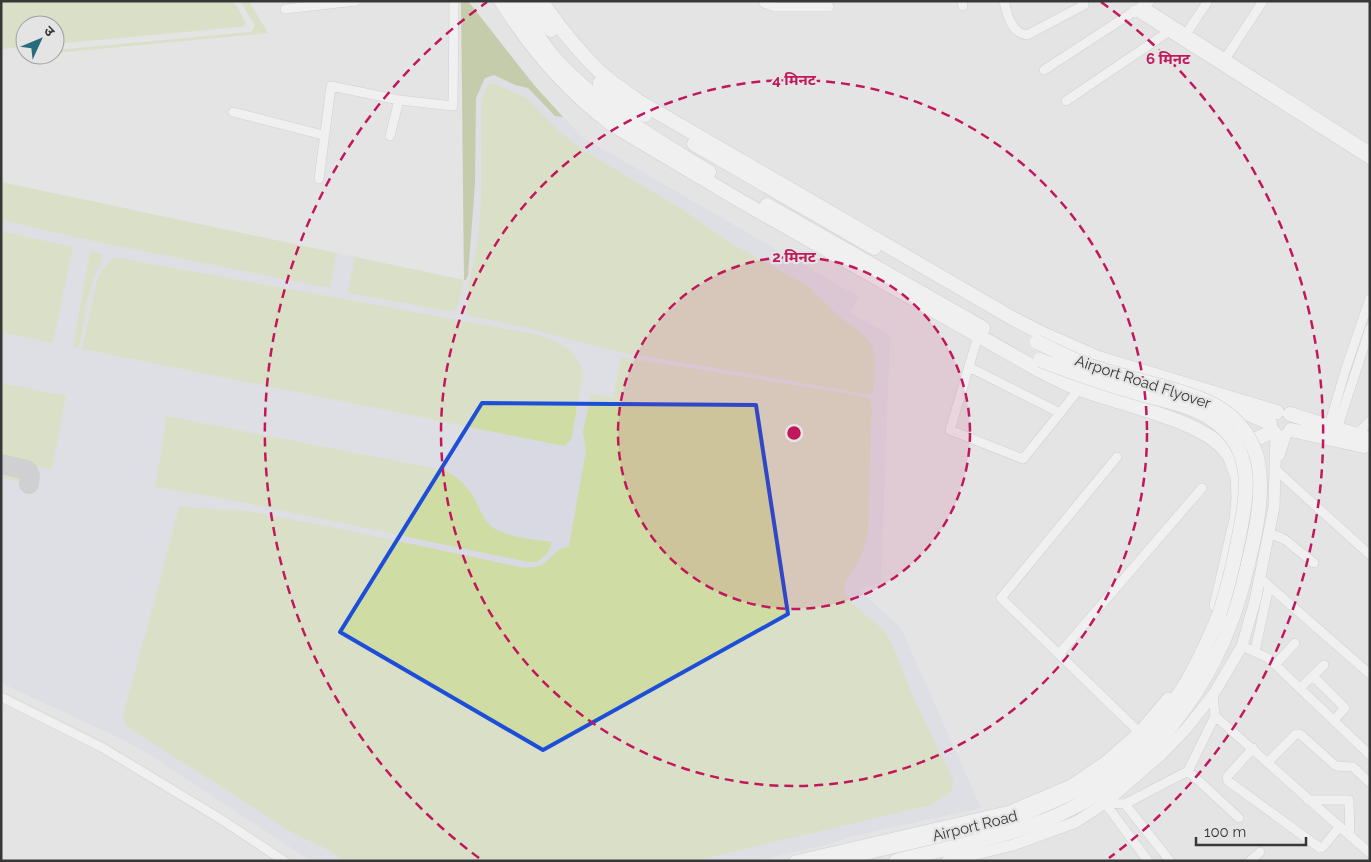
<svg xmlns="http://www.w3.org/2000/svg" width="1371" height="862" font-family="Raleway,'Noto Sans Devanagari',sans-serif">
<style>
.built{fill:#d8d9e2}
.green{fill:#cfdca4}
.forest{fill:#a1b064}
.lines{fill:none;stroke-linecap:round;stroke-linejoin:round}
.taxiway{stroke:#b9b9ba;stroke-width:20}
.minor-casing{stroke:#b8b8b9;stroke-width:10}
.tertiary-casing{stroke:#b8b8b9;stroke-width:12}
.primary-casing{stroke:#b8b8b9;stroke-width:15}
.minor{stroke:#fff;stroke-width:9}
.tertiary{stroke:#fff;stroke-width:11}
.primary{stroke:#fff;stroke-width:14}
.primary-bridge-casing{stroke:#b8b8b9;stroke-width:15;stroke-linecap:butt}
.primary-bridge{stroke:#fff;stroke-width:14}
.marked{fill:none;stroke:#1d4ed8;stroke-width:4;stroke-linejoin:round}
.ring{fill:none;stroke:#c2185b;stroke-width:2.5;stroke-dasharray:9 6}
.labels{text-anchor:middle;stroke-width:4.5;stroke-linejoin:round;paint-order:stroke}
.street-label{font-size:15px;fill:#373737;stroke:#e4e4e5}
.centre{fill:#c2185b;stroke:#e4e4e5;stroke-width:2.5}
.ring-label{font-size:15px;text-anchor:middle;font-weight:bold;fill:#c2185b;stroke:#e4e4e5;stroke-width:4.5;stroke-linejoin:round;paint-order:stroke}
</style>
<rect width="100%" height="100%" fill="#e4e4e5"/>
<path class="built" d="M 461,1 L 468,1 L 534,85 L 582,137 L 859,297 L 850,313 L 890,335 L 881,582 L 859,590 L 901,628 L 981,808 L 849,837 L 833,843 L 755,861 L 311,861 L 150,755 L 124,740 L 1,683 L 1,182 L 464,280 Z"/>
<path class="green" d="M 1,1 L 234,1 L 246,23 L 244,26 L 240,27 L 55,44 L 55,25 L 25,25 L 25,47 L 1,49 Z
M 240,1 L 249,1 L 268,33 L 55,53 L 55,50 L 251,32 L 255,26 Z
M 493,83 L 527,98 L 560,132 L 586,152 L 680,208 L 734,245 L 808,286 L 842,319 L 860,331 L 872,344 L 875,361 L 873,393 L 866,394 L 620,352 L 527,328 L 467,315 C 464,295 475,260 478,238 C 483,194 481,150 481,106 L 483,97 L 488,84 Z
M 1,182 L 337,253 L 330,288 L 97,242 L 1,220 Z
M 1,231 L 73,247 L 53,343 L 1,332 Z
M 90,251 L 102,254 C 103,262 98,268 95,275 C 87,299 83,324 79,348 L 73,347 Z
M 114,257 L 535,334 C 557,341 578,348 583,374 L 571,440 L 564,446 L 82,349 L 97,280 L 102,270 Z
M 355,257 L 464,280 L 459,302 L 454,312 L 348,293 Z
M 621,357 L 857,395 L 868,398 L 872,403 L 868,531 L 865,545 L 860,558 L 845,584 L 844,589 L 846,595 L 856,607 L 883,629 L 890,640 L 897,656 L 912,694 L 953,780 L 953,785 L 951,792 L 931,805 L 694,861 L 344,861 L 323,847 L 296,835 L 137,733 C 129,728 123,725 123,715 L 161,577 L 179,506 C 202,510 225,508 248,511 L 346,530 L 519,567 C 553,571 544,553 569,546 L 586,451 L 583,432 L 591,394 L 613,398 Z
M 1,383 L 66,396 L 52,469 L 1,460 Z
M 167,416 L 443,470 C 455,475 465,483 472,495 C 480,507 484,525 499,531 C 515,538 535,540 552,542 L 548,553 L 537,562 L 528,562 L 231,500 L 155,487 Z
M 1,468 L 16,471 L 22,476 L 22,482 L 1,478 Z"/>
<path class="forest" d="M 461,1 L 468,1 L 534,85 L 563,117 L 555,116 L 528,88 L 515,85 L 494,75 L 485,78 L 476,98 L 475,184 L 468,275 L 466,280 L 464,280 Z"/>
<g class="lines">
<path class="taxiway" d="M 1,464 L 27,470 L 30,475 L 29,484"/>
<defs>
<path id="minor" d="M 765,1 L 764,3 L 775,7 L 829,7
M 962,1 L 963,6
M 1004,1 C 1007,14 1011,33 1027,35 L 1084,5 L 1082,1
M 1142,5 L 1370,151
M 285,9 L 356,1
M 1134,10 L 1370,160
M 1186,34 L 1208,1
M 1225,59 L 1263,1
M 1044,70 L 1150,1
M 1066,101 L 1168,32
M 233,112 L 323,135
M 390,136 L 399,100
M 319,179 L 331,86 L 399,100 L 453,106 L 454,1
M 978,336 L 950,430 L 1023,459 L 1060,413
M 969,367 L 1060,413 L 1079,389
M 1329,426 L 1346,368 L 1370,298
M 1337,429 L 1370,328
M 1354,437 L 1370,421
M 1117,457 L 1001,598 L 1139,732
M 1275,469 L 1370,555
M 1269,533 L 1284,539 L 1314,563
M 1260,578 L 1370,674
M 1242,646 L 1268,658 L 1370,755
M 1255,651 L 1269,586
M 1059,654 L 1202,488
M 1275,665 L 1295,643
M 1313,676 L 1345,708 L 1334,720
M 1300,688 L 1324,665
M 1,697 L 103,748 L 219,818 L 284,861
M 1215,716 C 1267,762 1318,808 1370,853
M 1253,748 L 1227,777 L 1228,781 L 1320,848 L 1323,847 L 1340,826
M 1268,762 L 1296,734 L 1300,734 L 1336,766 L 1353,767 L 1370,783
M 1188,771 L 1239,818
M 1308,800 L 1349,800 L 1350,836
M 1105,803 L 1125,804 L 1188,771 L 1215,716 L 1213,695
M 1105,803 L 1148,861
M 1125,804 L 1170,861
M 1250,861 L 1260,852"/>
<path id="tertiary" d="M 1279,455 L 1286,434
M 1215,606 L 1235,519 L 1237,498 L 1236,477 L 1227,453
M 795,861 L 1010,811 L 1071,785 L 1105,762 L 1139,732 L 1168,698
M 947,861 L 1013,845 L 1076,822 L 1105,803 L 1162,754 L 1186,729 L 1213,695 L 1242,646 L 1255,601 L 1274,507 L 1276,433"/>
<path id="primary" d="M 501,1 C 532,50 567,91 613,125 L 739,200 L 1037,369 C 1051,376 1065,384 1080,389 C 1116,403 1207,421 1227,453 L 1273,431
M 516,1 C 528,22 541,43 557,61 C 600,108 656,139 709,172
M 529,1 L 551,30
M 541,1 C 559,27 579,52 601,73 C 612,83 626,92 638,101 L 1012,318 L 1045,335 L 1098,358 L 1277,412
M 600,83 L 623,102 L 645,115
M 694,144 L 874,248
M 767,205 L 983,328
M 1232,403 L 1244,412 L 1270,423
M 1290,414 L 1370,439
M 1291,430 L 1364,446
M 830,861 L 1010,819 C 1035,809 1061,799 1084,786 C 1121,763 1166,718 1188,680 C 1200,659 1210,637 1219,615
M 896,861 C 946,848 997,839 1046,820 C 1145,781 1217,685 1243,584 C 1253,544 1266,498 1257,457"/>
</defs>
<use href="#minor" class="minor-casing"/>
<use href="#tertiary" class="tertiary-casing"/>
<use href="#primary" class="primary-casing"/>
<use href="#minor" class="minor"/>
<use href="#tertiary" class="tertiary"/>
<use href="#primary" class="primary"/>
<defs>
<path id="primary-bridge" d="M 1037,342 C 1057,351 1076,362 1097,368 C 1119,375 1142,381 1164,387 C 1207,399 1242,410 1257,457
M 1040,360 C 1071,372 1101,383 1134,392 C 1159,400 1190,404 1213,420 C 1257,450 1247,496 1238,541 C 1233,566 1227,591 1219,615"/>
</defs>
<use href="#primary-bridge" class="primary-bridge-casing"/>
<use href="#primary-bridge" class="primary-bridge"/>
</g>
<path d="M0 0H1371V862H0ZM 482,403 L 756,405 L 788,614 L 543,750 L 340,632 Z" fill="#e4e4e5" fill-opacity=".55" fill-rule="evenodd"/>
<path class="marked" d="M 482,403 L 756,405 L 788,614 L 543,750 L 340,632 Z"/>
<circle cx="794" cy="433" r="176" fill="#c2185b" fill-opacity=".12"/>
<g class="ring">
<circle cx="794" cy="433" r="176"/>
<circle cx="794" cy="433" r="353"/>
<path d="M479 858A529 529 0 0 1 487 2M1101 2A529 529 0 0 1 1109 858"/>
</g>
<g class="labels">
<g class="street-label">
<text transform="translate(1143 382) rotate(18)" y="5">Airport Road Flyover</text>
<text transform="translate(975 826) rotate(-14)" y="5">Airport Road</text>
</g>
</g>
<circle cx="794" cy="433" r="8" class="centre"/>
<g class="ring-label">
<text x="1168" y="64">6 मिनट</text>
<text x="794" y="85">4 मिनट</text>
<text x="794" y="262">2 मिनट</text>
</g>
<rect width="1371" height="862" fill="none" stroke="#373737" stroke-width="5"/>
<g transform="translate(40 40) rotate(46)"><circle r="24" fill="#e4e4e5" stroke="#9f9f9f"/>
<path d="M0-4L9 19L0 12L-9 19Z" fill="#276c7c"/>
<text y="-8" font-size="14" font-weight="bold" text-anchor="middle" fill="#373737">उ</text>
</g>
<path d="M1196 837v8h110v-8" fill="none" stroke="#373737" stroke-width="2.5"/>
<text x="1204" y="837" font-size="15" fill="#373737" stroke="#e4e4e5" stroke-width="4" paint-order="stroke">100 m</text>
</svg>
